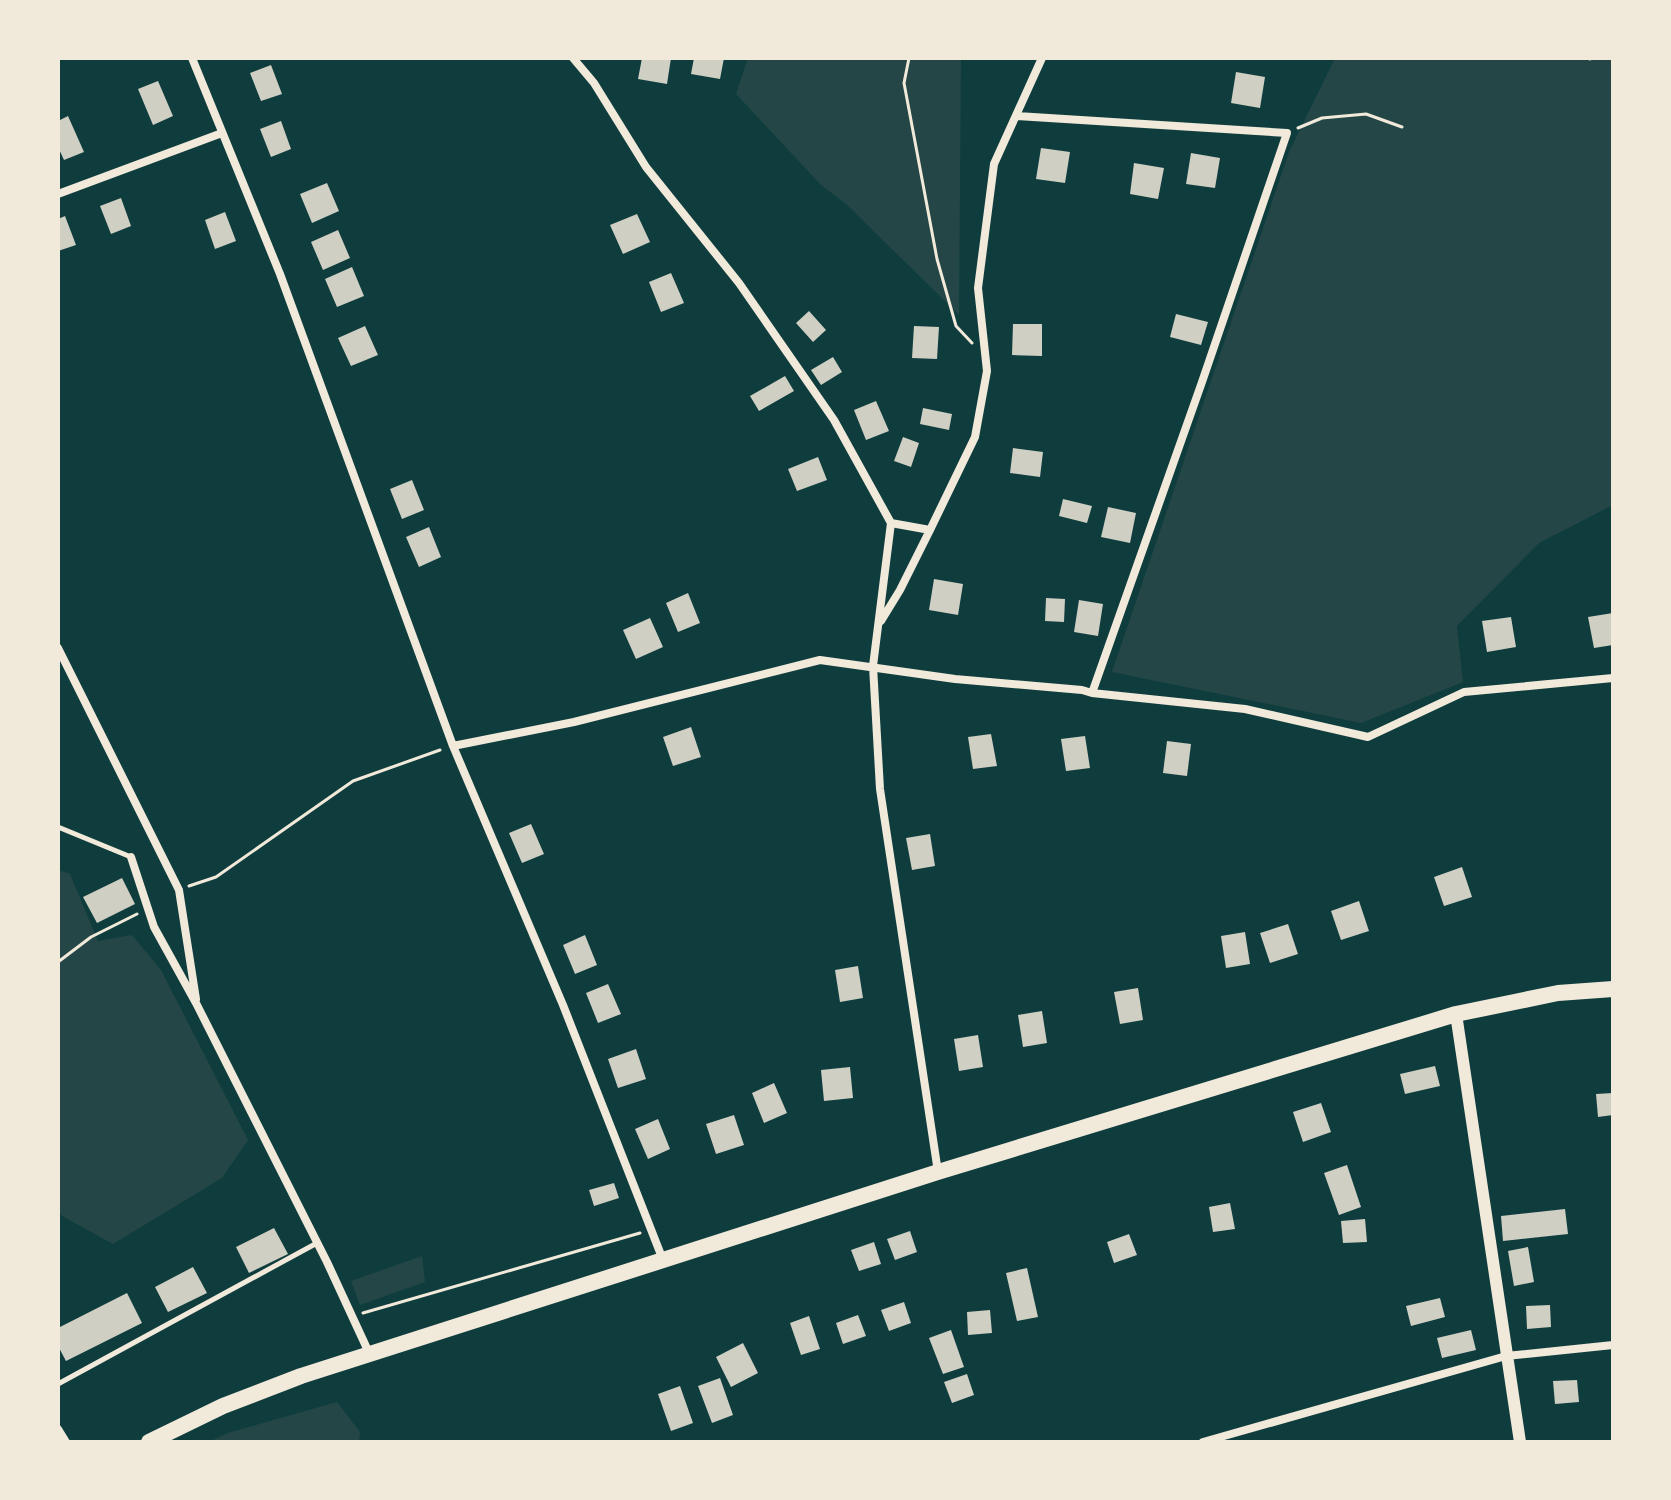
<svg xmlns="http://www.w3.org/2000/svg" width="1671" height="1500" font-family="'Fira Sans',sans-serif">
<style>
.green{fill:#244646}
.building{fill:#cfcfc3}
.lines{fill:none;stroke-linecap:round;stroke-linejoin:round}
.path{stroke:#f1e9da;stroke-width:3}
.service{stroke:#f1e9da;stroke-width:5}
.minor{stroke:#f1e9da;stroke-width:8}
.tertiary{stroke:#f1e9da;stroke-width:12}
.primary{stroke:#f1e9da;stroke-width:16}
</style>
<rect width="100%" height="100%" fill="#0f3d3e"/>
<path class="green" d="M 748,58 L 961,58 L 959,315 L 846,204 L 820,184 L 736,94 Z
M 1335,58 L 1613,58 L 1613,505 L 1539,543 L 1457,626 L 1463,682 L 1361,723 L 1112,672 L 1289,152 Z
M 58,870 L 70,874 L 98,941 L 132,935 L 161,970 L 248,1140 L 222,1178 L 113,1244 L 62,1216 L 58,1211 Z
M 422,1256 L 425,1282 L 360,1305 L 351,1281 Z
M 337,1402 L 360,1432 L 359,1442 L 209,1442 L 228,1433 Z"/>
<path class="building" d="M 642,58 L 671,58 L 667,84 L 638,79 Z
M 694,58 L 724,58 L 720,79 L 691,74 Z
M 271,65 L 282,94 L 261,101 L 250,73 Z
M 1236,72 L 1265,77 L 1260,108 L 1231,103 Z
M 158,81 L 173,116 L 153,125 L 138,89 Z
M 68,116 L 84,152 L 64,160 L 58,147 L 58,121 Z
M 281,121 L 291,149 L 271,157 L 260,129 Z
M 1041,148 L 1070,152 L 1065,183 L 1036,179 Z
M 1191,153 L 1220,158 L 1215,188 L 1186,184 Z
M 1134,163 L 1164,168 L 1158,199 L 1130,194 Z
M 327,183 L 339,211 L 312,223 L 300,194 Z
M 121,198 L 131,226 L 111,234 L 100,206 Z
M 225,212 L 236,241 L 215,249 L 205,220 Z
M 637,214 L 650,242 L 623,254 L 610,225 Z
M 65,216 L 76,245 L 58,251 L 58,219 Z
M 338,230 L 350,258 L 323,270 L 311,242 Z
M 352,267 L 364,296 L 337,307 L 325,279 Z
M 671,273 L 684,303 L 661,312 L 649,282 Z
M 809,311 L 826,330 L 813,342 L 796,323 Z
M 1176,314 L 1208,322 L 1201,345 L 1170,337 Z
M 1013,324 L 1042,324 L 1042,356 L 1012,355 Z
M 365,326 L 378,355 L 351,366 L 338,338 Z
M 914,326 L 939,327 L 937,359 L 912,358 Z
M 833,357 L 842,372 L 821,385 L 811,370 Z
M 785,376 L 794,391 L 759,411 L 750,396 Z
M 876,401 L 889,431 L 866,440 L 854,410 Z
M 923,408 L 952,414 L 949,430 L 920,424 Z
M 903,437 L 919,443 L 911,467 L 894,461 Z
M 1013,448 L 1043,452 L 1040,477 L 1010,473 Z
M 818,457 L 827,480 L 797,491 L 788,469 Z
M 412,480 L 424,510 L 402,519 L 390,489 Z
M 1063,499 L 1092,506 L 1087,523 L 1059,516 Z
M 1108,507 L 1136,513 L 1130,543 L 1101,537 Z
M 429,527 L 441,557 L 419,567 L 406,537 Z
M 934,579 L 963,584 L 958,615 L 929,610 Z
M 688,593 L 700,623 L 678,632 L 666,603 Z
M 1046,598 L 1065,599 L 1064,622 L 1045,621 Z
M 1079,600 L 1103,604 L 1098,636 L 1074,632 Z
M 1613,613 L 1613,645 L 1594,648 L 1588,617 Z
M 1511,617 L 1516,647 L 1487,652 L 1482,621 Z
M 650,618 L 663,647 L 636,659 L 623,630 Z
M 691,727 L 701,757 L 673,766 L 663,737 Z
M 991,734 L 997,766 L 973,769 L 968,737 Z
M 1085,736 L 1090,768 L 1066,771 L 1061,739 Z
M 1167,741 L 1191,744 L 1187,776 L 1163,773 Z
M 531,824 L 544,854 L 522,863 L 509,833 Z
M 930,834 L 935,866 L 912,870 L 906,838 Z
M 1462,867 L 1472,897 L 1444,906 L 1434,877 Z
M 122,878 L 135,904 L 97,923 L 83,897 Z
M 1359,901 L 1369,931 L 1341,940 L 1331,911 Z
M 1288,924 L 1298,954 L 1270,963 L 1260,933 Z
M 1245,932 L 1250,964 L 1226,968 L 1221,936 Z
M 585,935 L 597,965 L 575,974 L 563,945 Z
M 858,966 L 863,998 L 840,1002 L 835,970 Z
M 608,984 L 621,1014 L 598,1023 L 586,993 Z
M 1138,988 L 1143,1020 L 1120,1024 L 1114,992 Z
M 1042,1011 L 1047,1043 L 1023,1047 L 1018,1015 Z
M 978,1035 L 983,1067 L 959,1071 L 954,1039 Z
M 636,1049 L 646,1079 L 618,1088 L 608,1059 Z
M 1435,1066 L 1440,1086 L 1405,1094 L 1400,1074 Z
M 850,1067 L 853,1098 L 824,1101 L 821,1070 Z
M 774,1083 L 787,1113 L 764,1123 L 752,1093 Z
M 1613,1093 L 1613,1115 L 1598,1117 L 1596,1094 Z
M 1321,1103 L 1331,1132 L 1303,1142 L 1293,1112 Z
M 734,1115 L 744,1145 L 716,1154 L 706,1124 Z
M 658,1119 L 670,1149 L 648,1159 L 635,1129 Z
M 1347,1165 L 1361,1207 L 1339,1215 L 1324,1173 Z
M 614,1183 L 619,1198 L 594,1206 L 589,1190 Z
M 1230,1203 L 1235,1229 L 1213,1232 L 1209,1207 Z
M 1565,1209 L 1568,1234 L 1503,1241 L 1501,1216 Z
M 1365,1219 L 1367,1242 L 1343,1243 L 1341,1221 Z
M 274,1228 L 288,1254 L 249,1273 L 236,1247 Z
M 910,1231 L 917,1252 L 895,1260 L 887,1239 Z
M 1129,1234 L 1137,1255 L 1114,1263 L 1107,1242 Z
M 874,1242 L 881,1264 L 859,1271 L 851,1250 Z
M 1528,1247 L 1534,1282 L 1514,1286 L 1508,1251 Z
M 193,1267 L 207,1293 L 168,1312 L 155,1287 Z
M 1027,1268 L 1038,1317 L 1017,1321 L 1006,1273 Z
M 127,1293 L 142,1323 L 66,1361 L 58,1346 L 58,1328 Z
M 1440,1298 L 1445,1317 L 1411,1326 L 1406,1306 Z
M 904,1302 L 911,1323 L 889,1331 L 881,1310 Z
M 1550,1305 L 1551,1327 L 1527,1329 L 1526,1306 Z
M 990,1310 L 992,1333 L 968,1335 L 967,1312 Z
M 858,1315 L 866,1336 L 843,1344 L 836,1323 Z
M 809,1316 L 820,1349 L 801,1355 L 790,1323 Z
M 951,1330 L 964,1367 L 943,1374 L 929,1338 Z
M 1471,1330 L 1476,1350 L 1442,1358 L 1437,1338 Z
M 743,1343 L 758,1373 L 731,1387 L 716,1357 Z
M 967,1374 L 974,1395 L 952,1403 L 944,1382 Z
M 720,1378 L 733,1415 L 712,1423 L 698,1386 Z
M 1577,1380 L 1579,1402 L 1555,1404 L 1553,1381 Z
M 680,1386 L 693,1423 L 671,1431 L 658,1394 Z"/>
<g class="lines">
<path class="path" d="M 909,58 L 904,83 L 937,259 L 956,326 L 972,343
M 1590,59 L 1590,58
M 1298,128 L 1322,118 L 1366,114 L 1402,127
M 189,886 L 216,877 L 353,781 L 440,750
M 58,962 L 91,937 L 137,914
M 363,1313 L 640,1233"/>
<path class="service" d="M 58,827 L 131,857
M 58,1384 L 317,1243"/>
<path class="minor" d="M 192,58 L 280,274 L 453,746 L 563,1005 L 663,1260
M 573,58 L 594,83 L 646,167 L 739,283 L 834,420 L 891,523 L 873,666 L 880,789 L 938,1172
M 1017,116 L 1287,133 L 1202,382 L 1092,693
M 58,194 L 222,133
M 891,523 L 930,530
M 881,621 L 900,590 L 930,530 L 975,437 L 987,371 L 978,288 L 994,164 L 1042,58
M 58,648 L 179,890 L 196,999
M 453,746 L 574,722 L 820,660 L 955,679 L 1082,690 L 1092,693 L 1245,709 L 1368,737 L 1464,692 L 1613,678
M 131,857 L 154,927 L 196,1003 L 327,1262 L 370,1355
M 58,1429 L 66,1442
M 1203,1442 L 1506,1356 L 1613,1345"/>
<path class="tertiary" d="M 1456,1014 L 1520,1442"/>
<path class="primary" d="M 149,1442 L 223,1406 L 301,1376 L 938,1172 L 1456,1014 L 1558,993 L 1613,989"/>
</g>
<rect width="1671" height="1500" fill="none" stroke="#f1e9da" stroke-width="120"/>
</svg>
